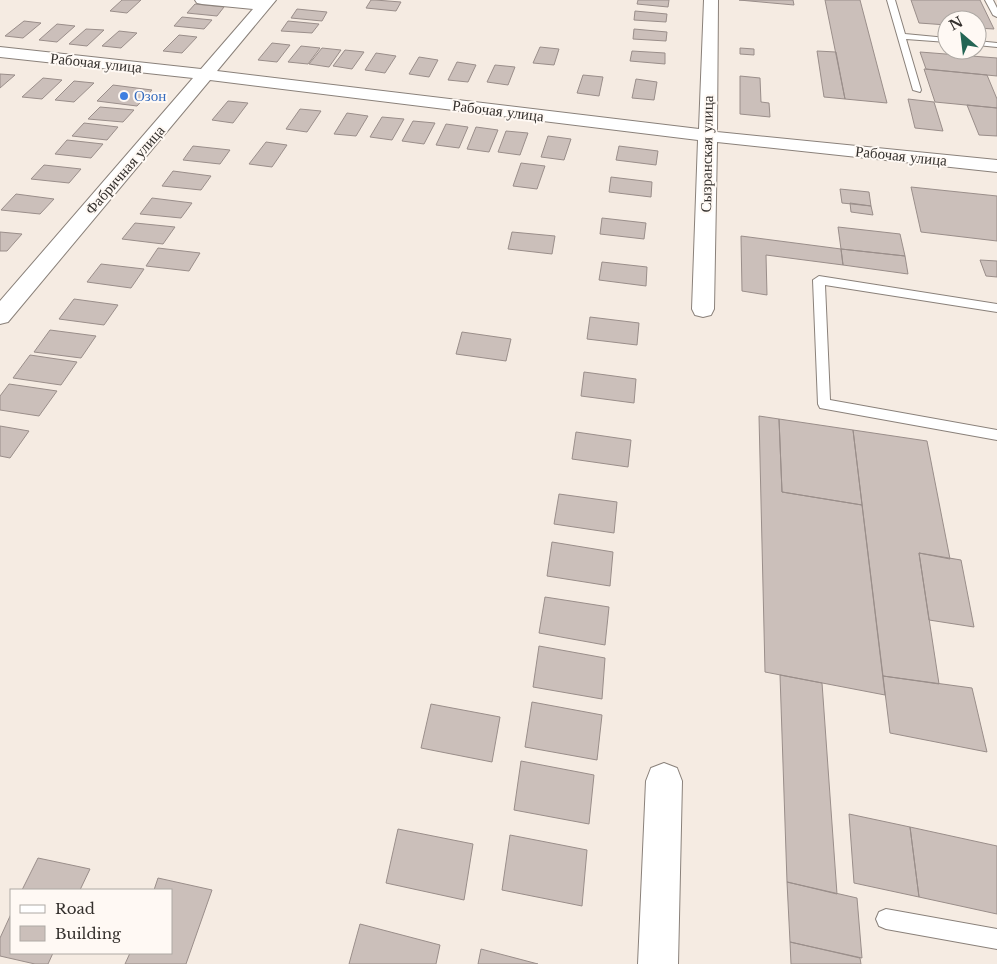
<svg xmlns="http://www.w3.org/2000/svg" width="997" height="964" font-family="'Libre Baskerville',serif">
<style>
.building{fill:#cbbfba;stroke:#9a8e8a}
.lines{fill:none;stroke-linecap:round;stroke-linejoin:round}
.service-casing{stroke:#8a817a;stroke-width:2}
.minor-casing{stroke:#8a817a;stroke-width:2}
.service{fill:#fff;fill-rule:evenodd}
.minor{fill:#fff;fill-rule:evenodd}
.shop-dot{fill:#3f7fe0;stroke:#fff9f4;stroke-width:2}
.labels{text-anchor:middle;stroke-width:4;stroke-linejoin:round;paint-order:stroke}
.far-street-label{font-size:15px;fill:#34302d;stroke:#fff9f4}
.far-shop-label{font-size:15px;fill:#366cbe;stroke:#fff9f4;text-anchor:start}
</style>
<rect width="100%" height="100%" fill="#f5ebe2"/>
<path class="building" d="M 122,0 L 141,0 L 127,13 L 110,11 Z
M 371,0 L 375,0 L 401,2 L 396,11 L 366,8 Z
M 638,0 L 669,0 L 668,7 L 637,4 Z
M 793,0 L 794,5 L 739,0 Z
M 825,0 L 860,0 L 887,103 L 845,99 Z
M 911,0 L 980,0 L 994,29 L 977,28 L 977,20 L 947,20 L 947,25 L 919,23 Z
M 195,4 L 224,7 L 217,16 L 187,13 Z
M 297,9 L 327,12 L 322,21 L 291,18 Z
M 635,11 L 667,14 L 666,22 L 634,20 Z
M 182,17 L 212,20 L 204,29 L 174,26 Z
M 24,21 L 41,23 L 23,38 L 5,36 Z
M 288,21 L 319,24 L 312,33 L 281,31 Z
M 57,24 L 75,26 L 57,42 L 39,40 Z
M 86,29 L 104,30 L 87,46 L 69,44 Z
M 634,29 L 667,32 L 666,41 L 633,39 Z
M 119,31 L 137,33 L 121,48 L 102,46 Z
M 179,35 L 197,37 L 182,53 L 163,51 Z
M 272,43 L 290,45 L 277,62 L 258,60 Z
M 301,46 L 320,48 L 308,64 L 288,62 Z
M 540,47 L 559,49 L 554,65 L 533,63 Z
M 322,48 L 341,50 L 329,67 L 309,64 Z
M 740,48 L 754,49 L 754,55 L 740,54 Z
M 345,50 L 364,52 L 352,69 L 333,66 Z
M 632,51 L 665,53 L 665,64 L 630,61 Z
M 817,51 L 836,52 L 845,99 L 824,97 Z
M 920,52 L 997,58 L 997,76 L 926,69 Z
M 376,53 L 396,56 L 385,73 L 365,70 Z
M 419,57 L 438,60 L 429,77 L 409,74 Z
M 457,62 L 476,65 L 468,82 L 448,80 Z
M 495,65 L 515,67 L 508,85 L 487,82 Z
M 924,69 L 987,75 L 997,99 L 997,108 L 935,102 Z
M 0,74 L 15,75 L 0,88 Z
M 583,75 L 603,77 L 599,96 L 577,93 Z
M 740,76 L 760,78 L 761,102 L 769,103 L 770,117 L 740,114 Z
M 43,78 L 62,80 L 42,99 L 22,97 Z
M 636,79 L 657,82 L 654,100 L 632,98 Z
M 74,81 L 94,83 L 74,102 L 55,100 Z
M 113,85 L 152,90 L 137,106 L 97,101 Z
M 908,99 L 934,102 L 943,131 L 915,128 Z
M 228,101 L 248,103 L 233,123 L 212,120 Z
M 967,105 L 997,108 L 997,136 L 979,135 Z
M 100,107 L 134,110 L 123,122 L 88,119 Z
M 300,109 L 321,111 L 307,132 L 286,129 Z
M 347,113 L 368,116 L 356,136 L 334,134 Z
M 382,117 L 404,119 L 392,140 L 370,137 Z
M 413,121 L 435,123 L 424,144 L 402,141 Z
M 84,123 L 118,127 L 107,140 L 72,136 Z
M 446,124 L 468,127 L 459,148 L 436,145 Z
M 476,127 L 498,130 L 489,152 L 467,149 Z
M 506,131 L 528,133 L 520,155 L 498,152 Z
M 548,136 L 571,139 L 564,160 L 541,157 Z
M 67,140 L 103,144 L 91,158 L 55,154 Z
M 266,142 L 287,145 L 272,167 L 249,164 Z
M 193,146 L 230,150 L 220,164 L 183,160 Z
M 619,146 L 658,151 L 656,165 L 616,160 Z
M 521,163 L 545,166 L 537,189 L 513,186 Z
M 44,165 L 81,169 L 69,183 L 31,179 Z
M 173,171 L 211,176 L 201,190 L 162,186 Z
M 611,177 L 652,182 L 651,197 L 609,192 Z
M 911,187 L 997,196 L 997,241 L 921,232 Z
M 840,189 L 869,192 L 871,206 L 842,203 Z
M 16,194 L 54,199 L 40,214 L 1,210 Z
M 152,198 L 192,203 L 181,218 L 140,214 Z
M 850,203 L 871,206 L 873,215 L 851,212 Z
M 602,218 L 646,223 L 644,239 L 600,234 Z
M 135,223 L 175,227 L 163,244 L 122,239 Z
M 838,227 L 900,234 L 905,256 L 841,249 Z
M 0,232 L 22,234 L 7,251 L 0,251 Z
M 512,232 L 555,236 L 552,254 L 508,249 Z
M 741,236 L 841,249 L 843,265 L 766,255 L 767,295 L 742,291 Z
M 158,248 L 200,253 L 189,271 L 146,266 Z
M 841,249 L 905,256 L 908,274 L 843,265 Z
M 980,260 L 997,261 L 997,277 L 986,276 Z
M 602,262 L 647,267 L 646,286 L 599,280 Z
M 101,264 L 144,269 L 131,288 L 87,282 Z
M 74,299 L 118,305 L 104,325 L 59,319 Z
M 590,317 L 639,323 L 637,345 L 587,339 Z
M 50,330 L 96,336 L 81,358 L 34,352 Z
M 462,332 L 511,339 L 506,361 L 456,354 Z
M 30,355 L 77,362 L 61,385 L 13,378 Z
M 584,372 L 636,379 L 634,403 L 581,396 Z
M 9,384 L 57,391 L 39,416 L 0,410 L 0,396 Z
M 759,416 L 779,419 L 782,492 L 862,505 L 885,695 L 765,672 Z
M 779,419 L 853,430 L 862,505 L 782,492 Z
M 0,426 L 29,431 L 10,458 L 0,456 Z
M 853,430 L 927,441 L 950,559 L 919,553 L 939,684 L 883,676 Z
M 576,432 L 631,440 L 628,467 L 572,459 Z
M 559,494 L 617,502 L 614,533 L 554,524 Z
M 552,542 L 613,552 L 610,586 L 547,576 Z
M 919,553 L 961,560 L 974,627 L 929,620 Z
M 545,597 L 609,607 L 605,645 L 539,633 Z
M 539,646 L 605,658 L 602,699 L 533,687 Z
M 780,675 L 822,683 L 837,894 L 787,882 Z
M 883,676 L 972,688 L 987,752 L 890,733 Z
M 532,702 L 602,715 L 597,760 L 525,747 Z
M 431,704 L 500,717 L 492,762 L 421,748 Z
M 521,761 L 594,775 L 589,824 L 514,810 Z
M 849,814 L 910,827 L 919,897 L 854,883 Z
M 910,827 L 997,846 L 997,914 L 919,897 Z
M 398,829 L 473,844 L 464,900 L 386,883 Z
M 510,835 L 587,850 L 582,906 L 502,890 Z
M 38,858 L 90,869 L 80,890 L 22,890 Z
M 158,878 L 212,890 L 186,964 L 125,964 L 130,953 L 171,953 L 171,890 L 154,890 Z
M 787,882 L 857,898 L 862,958 L 790,942 Z
M 11,914 L 11,953 L 53,953 L 48,964 L 35,964 L 0,956 L 0,938 Z
M 360,924 L 440,945 L 436,964 L 349,964 Z
M 790,942 L 860,958 L 861,964 L 791,964 Z
M 481,949 L 538,964 L 478,964 Z"/>
<g class="lines">
<defs>
<path id="service" d="M 887,0 L 895,0 L 905,34 L 947,38 L 947,42 L 906,39 L 921,90 L 920,92 L 913,90 Z
M 985,0 L 993,0 L 997,8 L 997,17 L 993,15 Z
M 977,41 L 997,43 L 997,47 L 977,45 Z
M 819,276 L 997,304 L 997,312 L 825,285 L 830,400 L 997,430 L 997,440 L 820,408 L 818,404 L 813,280 Z
M 886,909 L 997,929 L 997,949 L 886,929 L 879,926 L 876,919 L 879,912 Z"/>
<path id="minor" d="M 195,0 L 276,0 L 217,71 L 699,129 L 704,0 L 718,0 L 717,132 L 997,160 L 997,172 L 717,142 L 714,309 L 711,315 L 703,317 L 695,315 L 692,309 L 698,140 L 210,80 L 8,322 L 0,324 L 0,301 L 193,78 L 0,57 L 0,47 L 201,69 L 253,9 L 202,4 L 197,3 Z
M 664,763 L 677,768 L 682,781 L 678,964 L 638,964 L 646,781 L 651,768 Z"/>
</defs>
<use href="#service" class="service-casing"/>
<use href="#minor" class="minor-casing"/>
<use href="#service" class="service"/>
<use href="#minor" class="minor"/>
</g>
<circle class="shop-dot" cx="124" cy="96" r="5"/>
<g class="labels">
<g class="far-street-label">
<text transform="translate(96 63) rotate(6)" y="5">Рабочая улица</text>
<text transform="translate(498 111) rotate(7)" y="5">Рабочая улица</text>
<text transform="translate(707 154) rotate(-89)" y="5">Сызранская улица</text>
<text transform="translate(901 156) rotate(6)" y="5">Рабочая улица</text>
<text transform="translate(125 170) rotate(-49)" y="5">Фабричная улица</text>
</g>
<g class="far-shop-label">
<text x="134" y="101">Озон</text>
</g>
</g>
<rect x="10" y="889" width="162" height="65" fill="#fff9f4" stroke="#aea9a4"/>
<rect x="20" y="905" width="25" height="8" fill="#ffffff" stroke="#aea9a4"/>
<text x="55" y="914" font-size="15" fill="#34302d">Road</text>
<rect x="20" y="926" width="25" height="15" fill="#cbbfba" stroke="#aea9a4"/>
<text x="55" y="939" font-size="15" fill="#34302d">Building</text>
<g transform="translate(962 35) rotate(332)"><circle r="24" fill="#fff9f4" stroke="#aea9a4"/>
<path d="M0-4L9 19L0 12L-9 19Z" fill="#246554"/>
<text y="-8" font-size="14" font-weight="bold" text-anchor="middle" fill="#34302d">N</text>
</g>
</svg>
